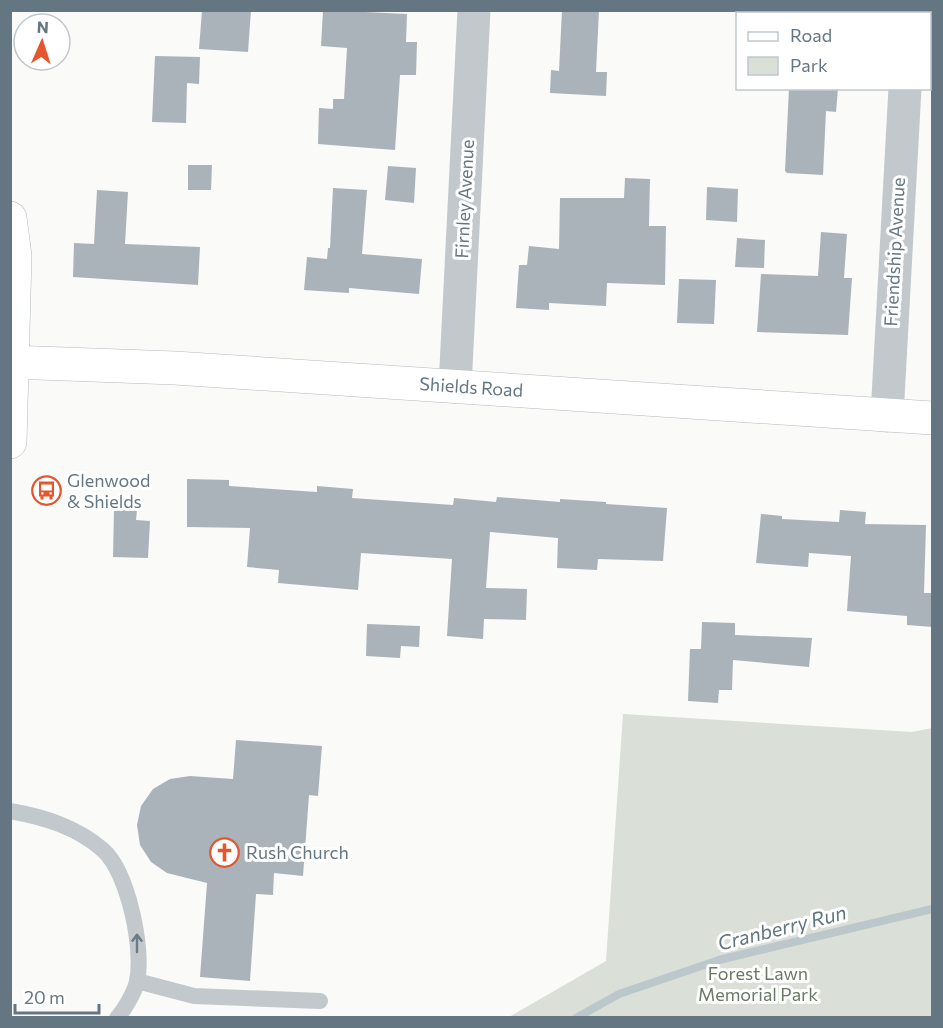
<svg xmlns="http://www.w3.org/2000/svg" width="943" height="1028" font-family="Commissioner,sans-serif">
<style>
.green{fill:#dadfd7}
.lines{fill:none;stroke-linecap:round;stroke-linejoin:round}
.stream{stroke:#bbc7cb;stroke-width:8}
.building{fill:#aab3b9}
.secondary-casing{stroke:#b3babf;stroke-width:34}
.lane{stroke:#c3c8cc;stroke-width:16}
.street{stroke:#c3c8cc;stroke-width:33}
.secondary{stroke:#fff;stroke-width:33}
.oneway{stroke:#6a7a87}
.labels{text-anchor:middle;stroke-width:6;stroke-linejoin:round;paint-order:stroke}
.street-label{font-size:18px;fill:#657683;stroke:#fff}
.poi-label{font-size:18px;fill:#657683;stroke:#fff;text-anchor:start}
.park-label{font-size:18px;fill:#687a64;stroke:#fff}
.water-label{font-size:20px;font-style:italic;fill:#60757c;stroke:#fff}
</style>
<rect width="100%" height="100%" fill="#fafaf8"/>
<path class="green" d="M 623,714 L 912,732 L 932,728 L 932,1017 L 509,1017 L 606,961 Z"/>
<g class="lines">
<path class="stream" d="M 576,1018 L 619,994 L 719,960 L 932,909"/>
</g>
<path class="building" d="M 202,10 L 251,10 L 248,52 L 199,49 Z
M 323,10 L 407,14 L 406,42 L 417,42 L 416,75 L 400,75 L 395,150 L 318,144 L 319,108 L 333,109 L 333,99 L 344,99 L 347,48 L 321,46 Z
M 562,10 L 599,10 L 596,72 L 607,72 L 606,96 L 550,93 L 551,70 L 559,71 Z
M 155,56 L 200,57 L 199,84 L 187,83 L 186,123 L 152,122 Z
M 789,88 L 838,88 L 836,112 L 826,111 L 823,175 L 787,173 L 785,171 Z
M 188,165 L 212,165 L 211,190 L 188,190 Z
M 388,166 L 416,168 L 414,203 L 385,200 Z
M 625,178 L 650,179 L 649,226 L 666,226 L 665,285 L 607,283 L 606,306 L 549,303 L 549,310 L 516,308 L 519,265 L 527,265 L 529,246 L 559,249 L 560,198 L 624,198 Z
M 707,187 L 738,189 L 737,222 L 706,220 Z
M 333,188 L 367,190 L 362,254 L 422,259 L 419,294 L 349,288 L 349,293 L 304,290 L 307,257 L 327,259 L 328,248 L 330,248 Z
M 97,190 L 128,192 L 125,244 L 200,247 L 198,285 L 73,277 L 74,243 L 94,244 Z
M 821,232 L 847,234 L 844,278 L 852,278 L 848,335 L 757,332 L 761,274 L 818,276 Z
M 737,238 L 765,240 L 764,268 L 735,267 Z
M 679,279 L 716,280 L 714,324 L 677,323 Z
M 187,479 L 229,480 L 229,486 L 317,492 L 317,486 L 353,489 L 352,498 L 453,505 L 454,498 L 496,502 L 497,497 L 560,502 L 560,499 L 606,502 L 606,504 L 667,508 L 663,561 L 598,559 L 597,570 L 557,568 L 558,538 L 490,532 L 486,588 L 527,589 L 526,620 L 484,619 L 483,639 L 447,636 L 452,559 L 361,553 L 358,590 L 278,583 L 279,570 L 247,567 L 250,528 L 187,527 Z
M 114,509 L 137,510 L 136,520 L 150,521 L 148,558 L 113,557 Z
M 840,510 L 866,512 L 865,524 L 926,525 L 924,593 L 933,593 L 933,627 L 907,625 L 907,616 L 847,611 L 851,556 L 809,553 L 808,567 L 756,563 L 761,514 L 782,516 L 782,519 L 839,522 Z
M 702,622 L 735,623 L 735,635 L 812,638 L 809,667 L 733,660 L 732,690 L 719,690 L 718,703 L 688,701 L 690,649 L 701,649 Z
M 367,624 L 420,626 L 419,647 L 401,646 L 400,658 L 366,656 Z
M 236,740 L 322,746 L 318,796 L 309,795 L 303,876 L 274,873 L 273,895 L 256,894 L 250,981 L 200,977 L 207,883 L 167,873 L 151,862 L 140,845 L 137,825 L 141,806 L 153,789 L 170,779 L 190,776 L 233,779 Z"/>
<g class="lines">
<defs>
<g id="secondary">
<path d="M 10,218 L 15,256 L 10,442"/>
<path id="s1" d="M 10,362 L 175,368 L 932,418"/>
</g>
</defs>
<use href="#secondary" class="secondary-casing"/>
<path class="lane" d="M 10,811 C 44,817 77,827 103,850 C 128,872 144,949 137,981 C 135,992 124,1010 117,1018
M 137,981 L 194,996 L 320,1001"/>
<path class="street" d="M 910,14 L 910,10
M 455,387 L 474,10
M 887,416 L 905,88"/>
<use href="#secondary" class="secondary"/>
</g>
<defs><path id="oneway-shaft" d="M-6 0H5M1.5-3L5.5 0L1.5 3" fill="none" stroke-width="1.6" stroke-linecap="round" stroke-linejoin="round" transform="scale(1.5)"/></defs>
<use class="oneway" href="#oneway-shaft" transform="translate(137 943) rotate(-90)"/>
<defs>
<symbol id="bus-ring" viewBox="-11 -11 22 22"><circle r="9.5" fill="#fff" stroke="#e4572e" stroke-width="1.5"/><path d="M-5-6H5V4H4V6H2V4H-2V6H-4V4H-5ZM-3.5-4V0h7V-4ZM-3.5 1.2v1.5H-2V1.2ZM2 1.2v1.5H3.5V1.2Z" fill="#e4572e"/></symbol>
<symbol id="church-ring" viewBox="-11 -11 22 22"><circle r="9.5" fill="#fff" stroke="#e4572e" stroke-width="1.5"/><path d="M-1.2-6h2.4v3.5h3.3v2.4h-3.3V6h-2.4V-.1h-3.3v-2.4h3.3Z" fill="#e4572e"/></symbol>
</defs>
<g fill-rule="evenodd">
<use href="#bus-ring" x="30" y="474" width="33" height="33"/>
<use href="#church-ring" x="208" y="836" width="33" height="33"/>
</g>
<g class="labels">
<g class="street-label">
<text transform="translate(465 199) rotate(-87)" y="6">Firnley Avenue</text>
<text transform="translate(895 252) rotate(-87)" y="6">Friendship Avenue</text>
<text dy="6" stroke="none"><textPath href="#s1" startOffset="462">Shields Road</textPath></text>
</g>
<g class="poi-label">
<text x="67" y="487">Glenwood<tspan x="67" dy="21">&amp; Shields</tspan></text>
<text x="246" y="859">Rush Church</text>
</g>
<g class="park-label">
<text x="758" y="980">Forest Lawn<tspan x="758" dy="21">Memorial Park</tspan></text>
</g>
<g class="water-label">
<text transform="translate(782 928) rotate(-14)" y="7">Cranberry Run</text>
</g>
</g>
<rect width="943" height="1028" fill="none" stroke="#657683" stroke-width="24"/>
<rect x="736" y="12" width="195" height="78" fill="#ffffff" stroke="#c1c8cd" stroke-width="1.5"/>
<rect x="748" y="32" width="30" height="9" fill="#ffffff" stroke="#c1c8cd" stroke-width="1.5"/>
<text x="790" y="42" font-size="18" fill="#657683">Road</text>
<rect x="748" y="57" width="30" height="18" fill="#dadfd7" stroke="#c1c8cd" stroke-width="1.5"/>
<text x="790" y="72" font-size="18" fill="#657683">Park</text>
<g transform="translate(42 42) rotate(3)"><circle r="28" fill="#ffffff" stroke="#c1c8cd" stroke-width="1.5"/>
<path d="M0-4.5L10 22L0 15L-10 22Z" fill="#e4572e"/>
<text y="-9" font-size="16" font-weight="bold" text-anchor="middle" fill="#657683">N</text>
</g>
<path d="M15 1004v9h84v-9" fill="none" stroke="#657683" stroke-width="3"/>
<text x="24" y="1004" font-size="18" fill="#657683" stroke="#ffffff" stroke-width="4.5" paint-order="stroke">20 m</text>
</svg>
